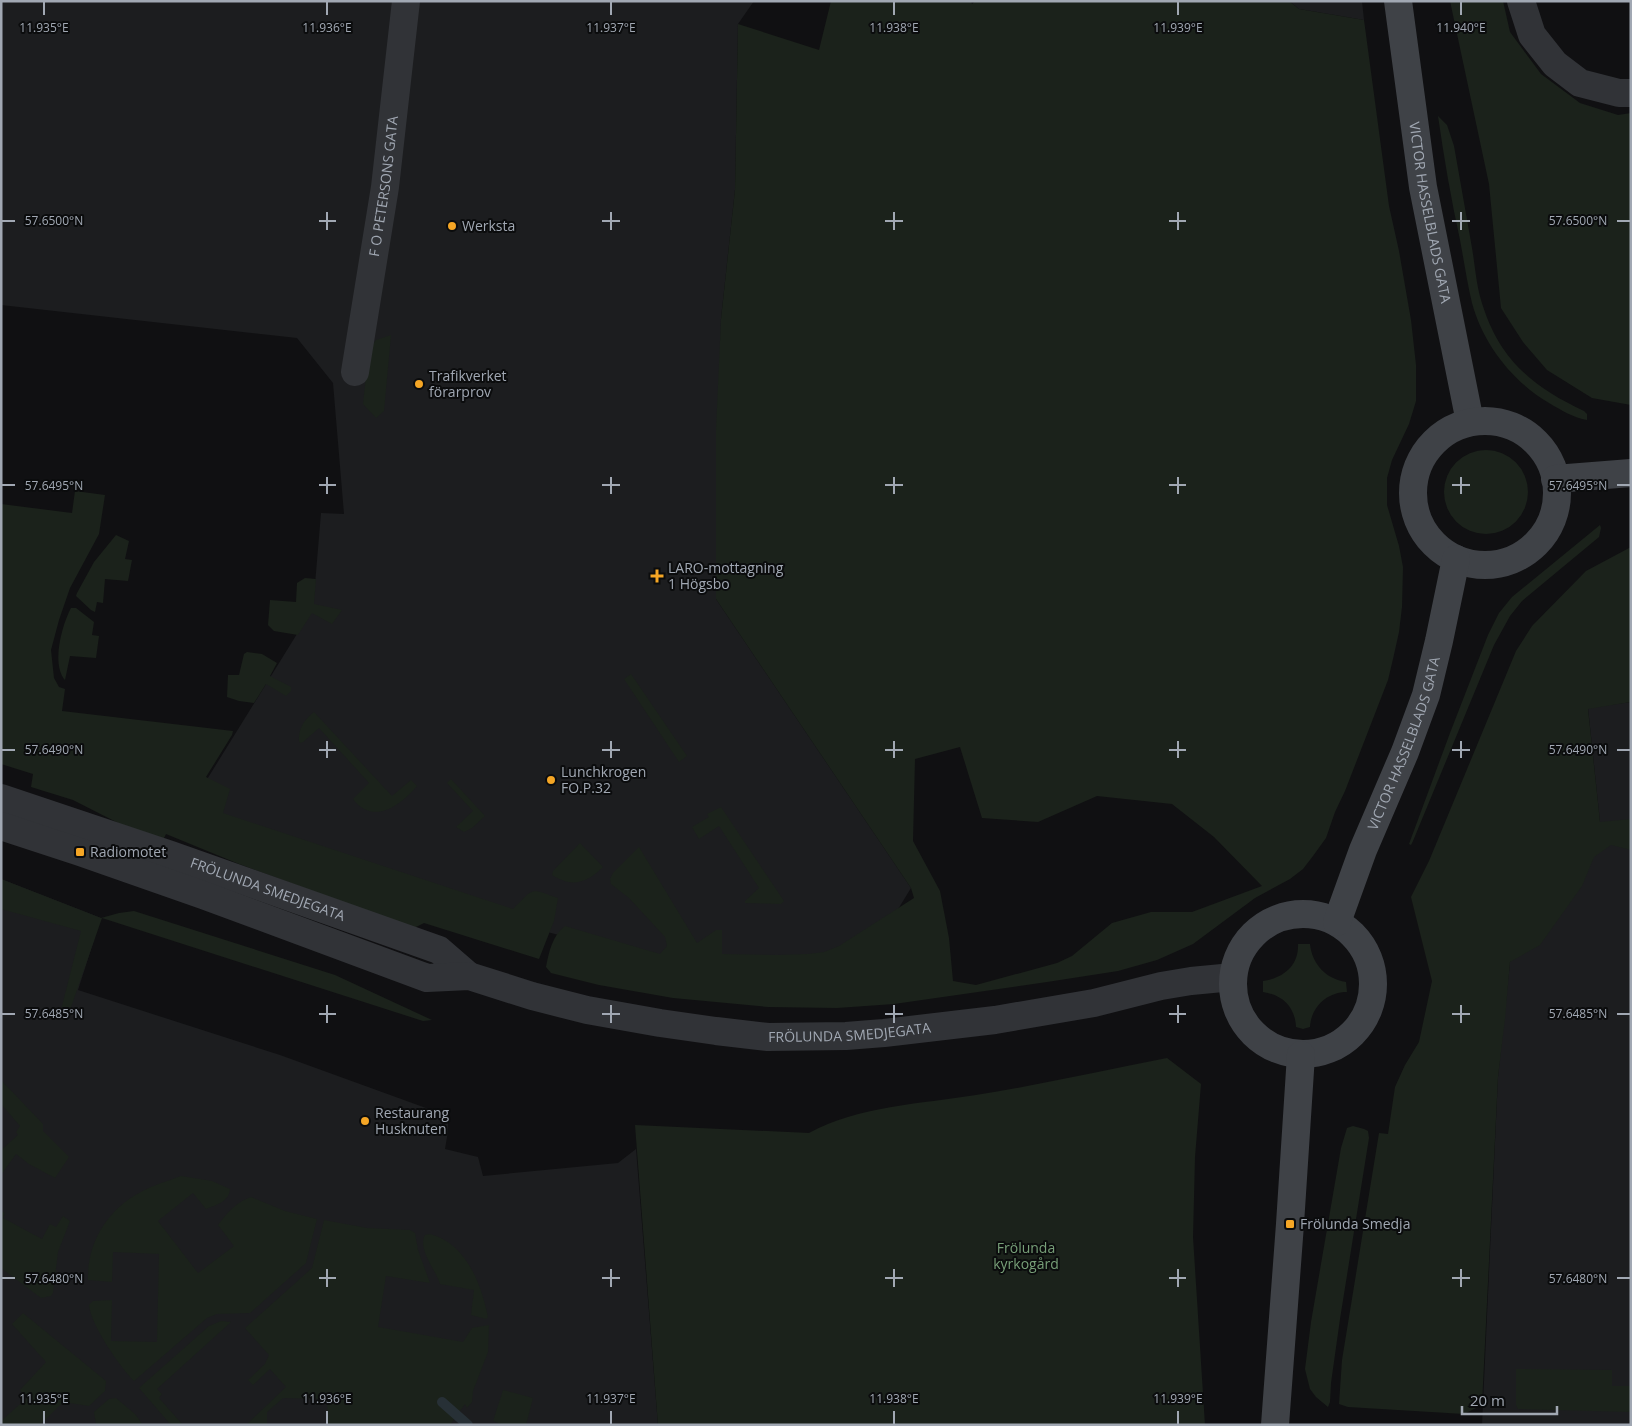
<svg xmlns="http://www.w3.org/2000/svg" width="1632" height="1426" font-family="'Open Sans',sans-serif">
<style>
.built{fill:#1c1d1f}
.green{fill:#1b221b;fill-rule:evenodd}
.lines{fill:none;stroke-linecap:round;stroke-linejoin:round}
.stream{stroke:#273036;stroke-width:10}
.street{stroke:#313337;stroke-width:28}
.secondary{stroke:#3f4247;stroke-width:28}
.ticks{fill:none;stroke:#a1a8b3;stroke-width:2}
.poi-dot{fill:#f5a625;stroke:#0b0c0d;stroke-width:2}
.labels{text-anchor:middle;stroke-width:4;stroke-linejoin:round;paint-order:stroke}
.street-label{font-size:14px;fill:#a1a8b3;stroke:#0b0c0d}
.poi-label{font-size:14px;fill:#a1a8b3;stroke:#0b0c0d;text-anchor:start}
.park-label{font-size:14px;fill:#779f78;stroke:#0b0c0d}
.ticks-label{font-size:12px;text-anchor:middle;fill:#a1a8b3;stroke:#0b0c0d;stroke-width:4;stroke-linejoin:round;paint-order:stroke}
</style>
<rect width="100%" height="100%" fill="#101012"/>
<path class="built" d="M 1,1 L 754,1 L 738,24 L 735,190 L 721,319 L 716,599 L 911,888 L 889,924 L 819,966 L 657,960 L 484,916 L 180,823 L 313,608 L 321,513 L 344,514 L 333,383 L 297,338 L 1,305 Z
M 1289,1 L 1362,1 L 1364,20 L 1299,9 Z
M 1631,702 L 1631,1425 L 1482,1425 L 1498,1077 L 1510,962 L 1600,822 L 1588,708 Z
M 1,879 L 101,918 L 78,990 L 280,1055 L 448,1116 L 448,1131 L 445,1149 L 478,1157 L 483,1176 L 618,1163 L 636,1149 L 658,1425 L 1,1425 Z"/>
<path class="green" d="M 831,1 L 971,1 L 972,4 L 975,1 L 1289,1 L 1299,9 L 1364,20 L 1389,206 L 1399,251 L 1411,320 L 1416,365 L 1416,401 L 1409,424 L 1392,460 L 1387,478 L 1387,505 L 1399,546 L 1403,567 L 1402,607 L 1399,632 L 1393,659 L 1388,680 L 1345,791 L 1335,812 L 1326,838 L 1313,856 L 1303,869 L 1290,879 L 1255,898 L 1193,944 L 1157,960 L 1118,971 L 1047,982 L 894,1004 L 837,1008 L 768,1007 L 673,998 L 599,985 L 551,973 L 546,967 C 549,952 552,936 565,926 L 660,954 L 667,946 L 665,937 L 629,898 L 611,884 L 610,879 L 613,873 L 639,847 L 697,943 L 716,930 L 722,930 L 722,954 L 777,955 L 808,954 L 824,952 L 839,946 L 914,898 L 911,888 L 716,599 L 716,430 L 721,319 L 735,190 L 738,24 L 819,50 ZM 960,747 L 982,818 L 1038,822 L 1097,796 L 1172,804 L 1214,837 L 1262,886 L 1192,912 L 1151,912 L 1112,923 L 1072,956 L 1057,963 L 976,985 L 953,981 L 949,938 L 940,891 L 913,841 L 915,759 Z
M 1450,1 L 1503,1 L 1510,32 L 1541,74 L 1580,103 L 1618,115 L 1631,113 L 1631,405 L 1592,398 L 1547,370 L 1523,342 L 1501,308 L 1489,184 Z
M 1438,116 L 1447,125 L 1454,146 C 1460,180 1466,214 1472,248 C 1475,265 1476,283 1481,300 C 1498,358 1531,386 1584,411 L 1587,414 L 1587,420 C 1574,418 1561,410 1549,403 C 1513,382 1483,344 1472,303 C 1467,282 1464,261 1460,240 C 1451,199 1444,158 1438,116 Z
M 391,335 L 384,411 L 376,418 L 363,404 L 366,376 L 373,344 L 376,340 Z
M1444 492a42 42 0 1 1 84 0a42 42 0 1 1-84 0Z
M 75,491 L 105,495 L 99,534 L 70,588 L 59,620 L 51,650 L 54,678 L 59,687 L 65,689 L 62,711 L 233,731 L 232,735 L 206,777 L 230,789 L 223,813 L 513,909 C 535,887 529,888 558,898 L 554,921 L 539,959 L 424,923 L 414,928 L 239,864 L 166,834 L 162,842 L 130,829 L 73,800 L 31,787 L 33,774 L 1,764 L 1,504 L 72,513 Z
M 1600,525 L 1601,528 L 1599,537 L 1522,601 L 1510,616 L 1494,645 L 1413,841 L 1411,845 L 1409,844 L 1450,733 L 1488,635 L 1499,613 L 1512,597 Z
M 116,535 L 129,541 L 125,559 L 132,560 L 128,581 L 105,579 L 103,603 L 97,602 L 95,612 L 91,610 L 76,596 L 77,593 L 94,562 Z
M 1631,547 L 1631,702 L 1588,709 L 1600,822 L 1631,819 L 1631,850 L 1611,845 L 1594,857 L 1582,886 L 1540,945 L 1510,962 L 1505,1019 L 1498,1077 L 1482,1405 L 1464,1414 L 1348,1407 L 1339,1404 L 1342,1360 L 1379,1133 L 1388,1134 L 1395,1087 L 1405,1065 L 1419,1042 L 1432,981 L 1411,897 L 1429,861 L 1516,651 L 1532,626 L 1586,571 Z
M 305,578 L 316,579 L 314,604 L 342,610 L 332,624 L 312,613 L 298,635 L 274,631 L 268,625 L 270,600 L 296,602 L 297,583 Z
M 71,608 L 76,608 L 94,622 L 92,635 L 99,636 L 96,658 L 70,656 L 65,680 C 51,664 62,625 71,608 Z
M 247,652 L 262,654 L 277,663 L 270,676 L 291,687 L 291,691 L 286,696 L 266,684 L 254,703 L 239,701 L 227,697 L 228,675 L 239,675 L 244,654 Z
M 631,674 L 687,756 L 679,762 L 624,679 Z
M 314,712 L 392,796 L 411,780 L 417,786 C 401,805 374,826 353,799 L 369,783 L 319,728 L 303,742 L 300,743 L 299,741 C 298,728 305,719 314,712 Z
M 451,779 L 485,816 L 472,828 L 464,832 L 456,827 L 473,811 L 447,783 Z
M 721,807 L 784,901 L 781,904 L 745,903 L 745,901 L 759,888 L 719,826 L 699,839 L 692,827 L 709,817 L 707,814 Z
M 580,843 L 603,867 C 587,883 572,888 552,875 L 553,871 Z
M 1,879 L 101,918 L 119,913 L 134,911 L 335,975 L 432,1020 L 423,1021 L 102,918 L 69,1013 L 61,1010 L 81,931 L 1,909 Z
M 1298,944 L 1310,944 C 1312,964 1326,979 1346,982 L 1347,992 C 1327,992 1311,1007 1310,1027 L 1303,1029 L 1296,1027 C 1295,1007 1283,995 1263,992 L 1263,981 C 1284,978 1299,965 1298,944 Z
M 1167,1058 L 1201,1084 L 1195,1157 L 1193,1237 L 1205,1425 L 658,1425 L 635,1125 L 809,1133 C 858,1106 921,1104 976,1095 C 1040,1085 1104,1070 1167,1058 Z
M 1,1080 L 43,1124 L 43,1131 L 69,1157 L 55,1178 L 29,1164 L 16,1154 L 1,1175 L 1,1150 L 18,1135 L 16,1132 L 20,1126 L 1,1104 Z
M 1353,1126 L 1364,1129 L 1368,1131 L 1369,1138 L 1340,1319 L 1331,1383 L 1330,1402 L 1328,1407 L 1316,1397 L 1310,1389 L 1305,1369 L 1311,1322 L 1341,1148 L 1347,1128 Z
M 181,1176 L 212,1181 L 230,1189 C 229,1202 216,1205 206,1209 L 193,1193 L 158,1221 L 198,1273 L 234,1246 L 218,1225 C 227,1213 236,1202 251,1197 L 285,1211 L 317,1219 L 306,1263 L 250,1313 L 217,1314 L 207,1318 L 134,1381 C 119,1366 91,1325 89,1305 L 93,1301 L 112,1300 L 111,1341 L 157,1342 L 159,1254 L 113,1252 L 112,1282 L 88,1280 C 87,1242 108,1209 141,1192 C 153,1185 168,1181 181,1176 Z
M 1,1211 L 5,1213 L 3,1218 L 42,1239 L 50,1224 L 56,1227 L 63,1216 L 70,1221 L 58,1252 L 53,1293 L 51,1296 L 41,1298 L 1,1268 Z
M 324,1220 L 367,1228 L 410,1230 L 415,1233 L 418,1250 L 430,1283 L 386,1276 L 378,1327 L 463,1342 L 472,1328 L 489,1325 L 488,1352 L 473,1391 L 472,1402 L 467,1408 L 465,1404 L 450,1425 L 328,1425 L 327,1399 L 283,1398 L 267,1412 L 267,1425 L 246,1425 L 286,1387 L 270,1369 L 253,1385 L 248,1380 L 265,1364 L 269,1355 L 245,1328 L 312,1268 Z
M 430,1234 C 467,1244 481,1284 488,1317 L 486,1319 L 471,1315 L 474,1290 L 440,1284 C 436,1270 417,1249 425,1235 Z
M 23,1313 L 106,1381 L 105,1391 L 89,1406 L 63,1402 L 40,1425 L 1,1425 L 1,1421 L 27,1398 L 20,1390 L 46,1362 L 12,1324 Z
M 221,1321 L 231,1322 L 157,1389 L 162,1394 L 159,1398 L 183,1425 L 171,1425 L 139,1388 L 209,1326 Z
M 1516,1369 L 1612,1370 L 1612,1386 L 1631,1386 L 1631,1412 L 1518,1409 L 1516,1405 Z
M 503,1390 L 533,1398 L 526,1425 L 503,1425 L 493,1421 Z
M 116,1398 L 135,1414 L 143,1425 L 96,1425 L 94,1412 L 109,1399 Z"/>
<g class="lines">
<path class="stream" d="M 442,1402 L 468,1425"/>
<g class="street">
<path d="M 1521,1 L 1532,35 L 1555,64 L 1580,83 L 1619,93 L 1631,93"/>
<path id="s1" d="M 355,372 L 385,187 L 406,1"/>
<path id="s2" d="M 1,798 L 171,855 L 439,950 L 469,976"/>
<path id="s3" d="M 1,826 L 80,852 L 203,895 L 427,978 L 469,976 L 532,996 L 587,1010 L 660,1023 L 716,1031 L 768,1037 L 846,1036 L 884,1033 L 995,1020 L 1094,1003 L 1161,986 L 1191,981 L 1233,977"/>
</g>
<g class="secondary">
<path id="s4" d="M 1398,1 L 1423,187 L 1470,422"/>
<circle cx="1485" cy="493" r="72"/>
<path d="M 1555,479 L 1631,473"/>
<circle cx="1303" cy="984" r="70"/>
<path id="s5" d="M 1337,922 L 1363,850 L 1405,752 L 1426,695 L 1439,641 L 1456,559"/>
<path d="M 1275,1425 L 1290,1224 L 1301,1055"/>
</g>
</g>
<path class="ticks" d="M 44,2 L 44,15M 327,2 L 327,15M 611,2 L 611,15M 894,2 L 894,15M 1178,2 L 1178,15M 1461,2 L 1461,15M 327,212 L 327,230M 611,212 L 611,230M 894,212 L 894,230M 1178,212 L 1178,230M 1461,212 L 1461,230M 2,221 L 15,221M 319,221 L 336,221M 602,221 L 620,221M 885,221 L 903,221M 1169,221 L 1186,221M 1452,221 L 1470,221M 1617,221 L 1630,221M 327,477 L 327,494M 611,477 L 611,494M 894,477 L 894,494M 1178,477 L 1178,494M 1461,477 L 1461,494M 2,485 L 15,485M 319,485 L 336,485M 602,485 L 620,485M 885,485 L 903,485M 1169,485 L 1186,485M 1452,485 L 1470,485M 1617,485 L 1630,485M 327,741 L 327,758M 611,741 L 611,758M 894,741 L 894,758M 1178,741 L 1178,758M 1461,741 L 1461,758M 2,750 L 15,750M 319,750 L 336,750M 602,750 L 620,750M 885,750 L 903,750M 1169,750 L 1186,750M 1452,750 L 1470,750M 1617,750 L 1630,750M 327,1005 L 327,1023M 611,1005 L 611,1023M 894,1005 L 894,1023M 1178,1005 L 1178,1023M 1461,1005 L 1461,1023M 2,1014 L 15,1014M 319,1014 L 336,1014M 602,1014 L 620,1014M 885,1014 L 903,1014M 1169,1014 L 1186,1014M 1452,1014 L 1470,1014M 1617,1014 L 1630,1014M 327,1269 L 327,1287M 611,1269 L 611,1287M 894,1269 L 894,1287M 1178,1269 L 1178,1287M 1461,1269 L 1461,1287M 2,1278 L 15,1278M 319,1278 L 336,1278M 602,1278 L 620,1278M 885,1278 L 903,1278M 1169,1278 L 1186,1278M 1452,1278 L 1470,1278M 1617,1278 L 1630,1278M 44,1411 L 44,1424M 327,1411 L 327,1424M 611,1411 L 611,1424M 894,1411 L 894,1424M 1178,1411 L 1178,1424"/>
<g class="poi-dot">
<circle cx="452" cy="226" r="5"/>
<circle cx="419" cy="384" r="5"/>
<path d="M654.5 568.5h5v5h5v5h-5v5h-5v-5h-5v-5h5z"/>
<circle cx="551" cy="780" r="5"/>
<rect x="75" y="847" width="10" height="10" rx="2.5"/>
<circle cx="365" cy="1121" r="5"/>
<rect x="1285" y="1219" width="10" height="10" rx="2.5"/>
</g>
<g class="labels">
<g class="street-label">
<text dy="5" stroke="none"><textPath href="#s1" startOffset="188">F O PETERSONS GATA</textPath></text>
<text dy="5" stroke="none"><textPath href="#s4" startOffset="214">VICTOR HASSELBLADS GATA</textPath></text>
<text dy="5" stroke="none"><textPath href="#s5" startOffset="191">VICTOR HASSELBLADS GATA</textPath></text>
<text dy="5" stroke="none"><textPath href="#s2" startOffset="282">FRÖLUNDA SMEDJEGATA</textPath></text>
<text dy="5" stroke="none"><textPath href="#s3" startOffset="882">FRÖLUNDA SMEDJEGATA</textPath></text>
</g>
<g class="poi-label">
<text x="462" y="231">Werksta</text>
<text x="429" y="381">Trafikverket<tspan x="429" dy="16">förarprov</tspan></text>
<text x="668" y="573">LARO-mottagning<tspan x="668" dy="16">1 Högsbo</tspan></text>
<text x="561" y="777">Lunchkrogen<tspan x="561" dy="16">FO.P.32</tspan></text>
<text x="90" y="857">Radiomotet</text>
<text x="375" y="1118">Restaurang<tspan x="375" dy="16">Husknuten</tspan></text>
<text x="1300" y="1229">Frölunda Smedja</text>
</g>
<g class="park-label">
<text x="1026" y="1253">Frölunda<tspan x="1026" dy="16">kyrkogård</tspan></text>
</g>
</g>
<g class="ticks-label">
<text x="44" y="32">11.935°E</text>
<text x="327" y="32">11.936°E</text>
<text x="611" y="32">11.937°E</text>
<text x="894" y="32">11.938°E</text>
<text x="1178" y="32">11.939°E</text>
<text x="1461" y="32">11.940°E</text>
<text x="54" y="225">57.6500°N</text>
<text x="1578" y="225">57.6500°N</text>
<text x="54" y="490">57.6495°N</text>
<text x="1578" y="490">57.6495°N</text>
<text x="54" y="754">57.6490°N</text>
<text x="1578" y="754">57.6490°N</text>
<text x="54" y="1018">57.6485°N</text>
<text x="1578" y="1018">57.6485°N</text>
<text x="54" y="1283">57.6480°N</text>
<text x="1578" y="1283">57.6480°N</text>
<text x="44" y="1403">11.935°E</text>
<text x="327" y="1403">11.936°E</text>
<text x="611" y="1403">11.937°E</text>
<text x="894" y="1403">11.938°E</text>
<text x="1178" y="1403">11.939°E</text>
</g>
<rect width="1632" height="1426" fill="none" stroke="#a1a8b3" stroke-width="5"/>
<path d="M1462 1406v8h95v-8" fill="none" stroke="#a1a8b3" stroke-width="2.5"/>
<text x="1470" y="1406" font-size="15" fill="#a1a8b3" stroke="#0b0c0d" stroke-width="4" paint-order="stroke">20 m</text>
</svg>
